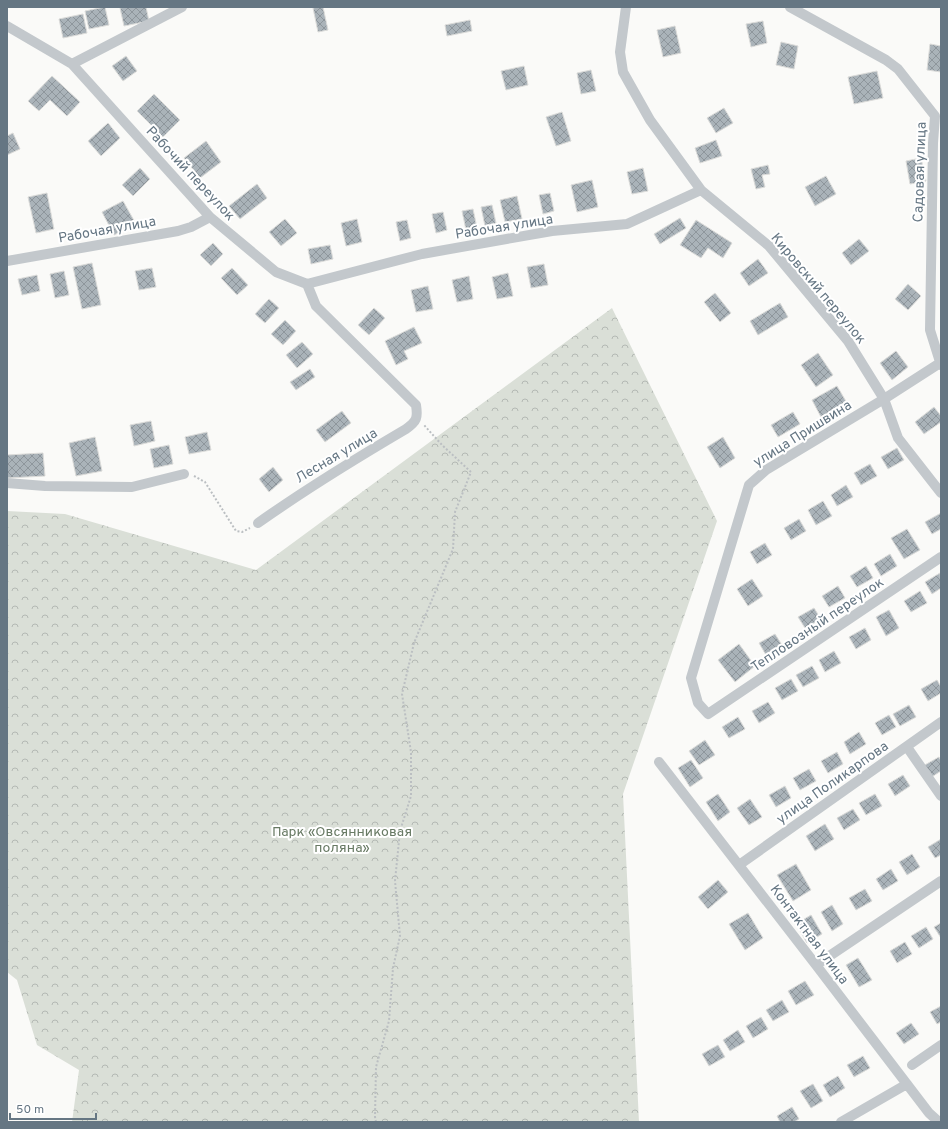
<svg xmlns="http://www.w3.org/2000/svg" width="948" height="1129" font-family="Overpass,sans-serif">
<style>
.forest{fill:url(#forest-crowns)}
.building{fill:url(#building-cross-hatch);stroke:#dcdcda}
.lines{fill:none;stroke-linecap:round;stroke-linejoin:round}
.path{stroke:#bbbfc2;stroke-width:2;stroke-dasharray:2 2;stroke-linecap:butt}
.minor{stroke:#c3c8cc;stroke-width:10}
.labels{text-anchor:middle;stroke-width:4;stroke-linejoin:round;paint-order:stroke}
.street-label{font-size:14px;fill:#657683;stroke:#fff}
.park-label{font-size:14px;fill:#687a64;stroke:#fff}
</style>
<defs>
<pattern id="forest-crowns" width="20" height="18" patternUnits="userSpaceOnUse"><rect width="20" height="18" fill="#dadfd7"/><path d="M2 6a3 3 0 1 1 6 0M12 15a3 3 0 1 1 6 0" fill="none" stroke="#b4b9b4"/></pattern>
<pattern id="building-cross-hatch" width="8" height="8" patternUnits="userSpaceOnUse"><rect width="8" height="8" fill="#aab3b9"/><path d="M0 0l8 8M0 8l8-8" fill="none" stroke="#8e969c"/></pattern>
</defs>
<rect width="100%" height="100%" fill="#fafaf8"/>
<path class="forest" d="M 612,308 L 717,521 L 623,794 L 639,1122 L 72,1122 L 79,1070 L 37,1045 L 17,980 L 7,972 L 7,511 L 65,514 L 256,570 Z"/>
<path class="building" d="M 105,7 L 109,25 L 89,29 L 85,11 Z
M 124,7 L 146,7 L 149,21 L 124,26 L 120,8 Z
M 317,7 L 323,7 L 328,30 L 318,32 L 313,8 Z
M 83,14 L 87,33 L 63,38 L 59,19 Z
M 470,20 L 472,31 L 447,36 L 445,25 Z
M 763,21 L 767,43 L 751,47 L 746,24 Z
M 675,26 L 681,53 L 663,57 L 657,30 Z
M 781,42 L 798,46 L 794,69 L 776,65 Z
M 930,44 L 941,46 L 941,72 L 927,70 Z
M 126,56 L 137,71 L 123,81 L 112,66 Z
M 524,66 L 528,85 L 506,90 L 501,71 Z
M 591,70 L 596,91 L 581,94 L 577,73 Z
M 877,71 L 883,98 L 854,104 L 848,77 Z
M 52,76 L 80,102 L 67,116 L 50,100 L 39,111 L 28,101 Z
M 154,94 L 180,120 L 163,137 L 137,111 Z
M 724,108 L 733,123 L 716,133 L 707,118 Z
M 562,112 L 571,141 L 556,146 L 546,117 Z
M 108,123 L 120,138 L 101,156 L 88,141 Z
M 13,133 L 20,149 L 7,155 L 7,136 Z
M 716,140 L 722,156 L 700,163 L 695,148 Z
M 206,141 L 221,162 L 200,178 L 184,158 Z
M 921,158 L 926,181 L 910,184 L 906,161 Z
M 768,165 L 770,174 L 762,175 L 765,187 L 756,189 L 751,169 Z
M 140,168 L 150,179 L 133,196 L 122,185 Z
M 643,168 L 648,191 L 632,194 L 627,172 Z
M 826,176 L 836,194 L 815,206 L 805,187 Z
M 592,180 L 598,207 L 577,212 L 571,185 Z
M 257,184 L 267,198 L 240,219 L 229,206 Z
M 47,193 L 54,229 L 36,233 L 28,197 Z
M 550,193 L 554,211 L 543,214 L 539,195 Z
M 517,196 L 522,219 L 505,222 L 500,200 Z
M 123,201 L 136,224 L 114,235 L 102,212 Z
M 492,205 L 496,223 L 485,226 L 481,207 Z
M 473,209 L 477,228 L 466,230 L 462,211 Z
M 443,212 L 447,230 L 436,233 L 432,214 Z
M 680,218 L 686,228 L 660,244 L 654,234 Z
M 285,219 L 297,233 L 281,246 L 269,232 Z
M 357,219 L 362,242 L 346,246 L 341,223 Z
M 407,220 L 411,238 L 400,241 L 396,222 Z
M 696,220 L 732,243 L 723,258 L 708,248 L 701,258 L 680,245 Z
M 859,239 L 869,251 L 851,265 L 842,253 Z
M 213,243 L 223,254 L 211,266 L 200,255 Z
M 330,245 L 333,259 L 311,264 L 308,249 Z
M 758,259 L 768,273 L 749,286 L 740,273 Z
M 92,263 L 101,305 L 82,309 L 73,267 Z
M 544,264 L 548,285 L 531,288 L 527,267 Z
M 152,268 L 156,287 L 139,290 L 135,271 Z
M 232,268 L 248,285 L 237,295 L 221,278 Z
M 64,271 L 69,295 L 55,298 L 50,274 Z
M 508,273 L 513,296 L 497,299 L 492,277 Z
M 37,275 L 40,291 L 22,295 L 18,279 Z
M 469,276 L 473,299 L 457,302 L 452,280 Z
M 908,284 L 921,296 L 908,310 L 895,299 Z
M 428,286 L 433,309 L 416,312 L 411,290 Z
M 715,293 L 731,313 L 720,322 L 704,302 Z
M 269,299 L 279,308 L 265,323 L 255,314 Z
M 780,303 L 788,317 L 758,335 L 750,321 Z
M 374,308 L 385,318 L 369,335 L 358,325 Z
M 285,320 L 296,331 L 283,345 L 271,334 Z
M 414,327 L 422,343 L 404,351 L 408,359 L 396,365 L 385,341 Z
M 302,342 L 313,354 L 297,368 L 286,355 Z
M 896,351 L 908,367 L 892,380 L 880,363 Z
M 818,353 L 833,375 L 816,387 L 801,365 Z
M 310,369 L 315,377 L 296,390 L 290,382 Z
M 837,386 L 847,403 L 821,417 L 812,400 Z
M 934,407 L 941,416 L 941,422 L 924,434 L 915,422 Z
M 342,411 L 351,423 L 325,442 L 316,430 Z
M 793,412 L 800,424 L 778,437 L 771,425 Z
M 151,421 L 155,441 L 134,446 L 130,425 Z
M 207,432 L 211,450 L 189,454 L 185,437 Z
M 95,437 L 102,471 L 76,476 L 69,443 Z
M 723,437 L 735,458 L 720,468 L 707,447 Z
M 169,445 L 173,464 L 154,468 L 150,449 Z
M 897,448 L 904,460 L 888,469 L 881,457 Z
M 43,453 L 45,476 L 7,478 L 7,455 Z
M 870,464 L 877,476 L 861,485 L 854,473 Z
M 273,467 L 283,480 L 269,492 L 259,479 Z
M 846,485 L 853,497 L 837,506 L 831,495 Z
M 823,501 L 832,516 L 816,525 L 808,510 Z
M 941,513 L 941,529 L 932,534 L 925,522 Z
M 799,519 L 806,531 L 791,540 L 784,528 Z
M 907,529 L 920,550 L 904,559 L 891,538 Z
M 765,543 L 772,555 L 757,564 L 750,552 Z
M 890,554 L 897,566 L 881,576 L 874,564 Z
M 866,566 L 873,578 L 857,587 L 850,576 Z
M 940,573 L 941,588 L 932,594 L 925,582 Z
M 752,579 L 763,596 L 748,606 L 737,589 Z
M 838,586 L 845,598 L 829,607 L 822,596 Z
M 920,591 L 927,603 L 911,612 L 904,601 Z
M 814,608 L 821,619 L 805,628 L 798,617 Z
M 889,610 L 899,628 L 886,636 L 876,617 Z
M 865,628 L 871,640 L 856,649 L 849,637 Z
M 775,634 L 782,645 L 766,655 L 759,643 Z
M 739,644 L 755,666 L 735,682 L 718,660 Z
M 834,651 L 841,663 L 825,672 L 819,660 Z
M 812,666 L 819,678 L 803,687 L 796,675 Z
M 791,679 L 798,691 L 782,700 L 775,688 Z
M 937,680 L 941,687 L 941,693 L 928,701 L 921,689 Z
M 768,702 L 775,713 L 759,723 L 752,711 Z
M 909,705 L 916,717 L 900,726 L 893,714 Z
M 889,715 L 896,727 L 882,735 L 875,723 Z
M 738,717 L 745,729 L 729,738 L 722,727 Z
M 859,732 L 866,744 L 850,754 L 844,742 Z
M 705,740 L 715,755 L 699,765 L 689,751 Z
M 837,752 L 843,764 L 828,773 L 821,761 Z
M 939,757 L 941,761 L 941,771 L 930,778 L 923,766 Z
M 691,760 L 703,778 L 690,787 L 678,768 Z
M 809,769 L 816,781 L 800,790 L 793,778 Z
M 903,775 L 910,786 L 895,796 L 888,784 Z
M 785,786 L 791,798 L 776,807 L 769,795 Z
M 718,794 L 730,812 L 718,821 L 706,802 Z
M 875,794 L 882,806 L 866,815 L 859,803 Z
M 750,799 L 762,817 L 749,825 L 737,808 Z
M 853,809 L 860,820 L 844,830 L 837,818 Z
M 825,824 L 834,839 L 815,851 L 806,836 Z
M 941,839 L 941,855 L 935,858 L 928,847 Z
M 912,854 L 920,867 L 907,875 L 899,862 Z
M 796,864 L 811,890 L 793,901 L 777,875 Z
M 891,869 L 898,881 L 883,890 L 876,879 Z
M 718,880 L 728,892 L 708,909 L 698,897 Z
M 865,889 L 872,901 L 856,910 L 849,898 Z
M 832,905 L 843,924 L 832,931 L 821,912 Z
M 748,913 L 763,938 L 745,950 L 729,924 Z
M 811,915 L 822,934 L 807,943 L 796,924 Z
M 941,923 L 941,938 L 934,927 Z
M 926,927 L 933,939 L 919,948 L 911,936 Z
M 905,942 L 912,954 L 897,963 L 890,951 Z
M 858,958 L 872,980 L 859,987 L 846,965 Z
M 805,981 L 814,995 L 796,1005 L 788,991 Z
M 782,1000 L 789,1012 L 773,1021 L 766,1010 Z
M 941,1006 L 941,1022 L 937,1024 L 930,1012 Z
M 761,1017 L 768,1029 L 753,1038 L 746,1026 Z
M 911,1023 L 919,1034 L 904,1044 L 896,1033 Z
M 738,1030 L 745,1042 L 730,1051 L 723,1040 Z
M 718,1045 L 725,1057 L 709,1066 L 702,1054 Z
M 863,1056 L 870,1068 L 854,1077 L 847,1065 Z
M 838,1076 L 845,1088 L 830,1097 L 823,1085 Z
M 813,1084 L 823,1101 L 811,1108 L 800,1091 Z
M 792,1107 L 799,1119 L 794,1122 L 780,1122 L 777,1116 Z"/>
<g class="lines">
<path class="path" d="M 194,476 L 205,482 L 236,531 L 242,532 L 250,528
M 376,1122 L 375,1117 L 376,1067 L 389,1021 L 393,968 L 400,936 L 395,881 L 400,831 L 411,796 L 411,752 L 402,694 L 414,643 L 453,549 L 455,512 L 471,472 L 442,445 L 424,425"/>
<path class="minor" d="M 626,7 L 620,52 L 623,72 L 650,120 L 701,190 L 769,246 L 848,341 L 884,399 L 898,438 L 941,493
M 790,7 L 886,60 L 898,69 L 935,116 L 933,143 L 930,330 L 941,365
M 7,26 L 72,64 L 210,217 L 276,272 L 307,284 L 316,306 L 416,405 C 418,418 417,421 406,429 C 355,459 306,489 258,523
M 72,64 L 182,7
M 7,261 L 178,231 L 191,227 L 210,217
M 307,284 L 422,254 L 552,231 L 627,224 L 701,190
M 940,363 L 884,399 L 766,470 L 749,485 L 691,678 L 698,703 L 708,714 L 941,557
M 7,483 L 45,486 L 132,487 L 184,474
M 907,747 L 941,796
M 659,762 L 816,965 L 929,1113 L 939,1122
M 739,865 L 941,722
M 816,965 L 941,881
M 912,1065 L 941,1045
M 841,1122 L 907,1084"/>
</g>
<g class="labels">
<g class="street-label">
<text transform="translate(919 172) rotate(-88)" y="5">Садовая улица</text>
<text transform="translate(191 173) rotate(47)" y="5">Рабочий переулок</text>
<text transform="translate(504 226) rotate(-9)" y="5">Рабочая улица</text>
<text transform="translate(107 229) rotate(-10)" y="5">Рабочая улица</text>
<text transform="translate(819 288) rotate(50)" y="5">Кировский переулок</text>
<text transform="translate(802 433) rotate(-32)" y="5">улица Пришвина</text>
<text transform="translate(336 455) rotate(-31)" y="5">Лесная улица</text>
<text transform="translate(817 624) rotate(-34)" y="5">Тепловозный переулок</text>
<text transform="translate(832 782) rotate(-35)" y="5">улица Поликарпова</text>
<text transform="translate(810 934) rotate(53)" y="5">Контактная улица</text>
</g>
<g class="park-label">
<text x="342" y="836">Парк «Овсянниковая<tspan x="342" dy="16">поляна»</tspan></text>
</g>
</g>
<rect width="948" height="1129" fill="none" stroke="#657683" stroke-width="16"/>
<path d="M10 1113v6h86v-6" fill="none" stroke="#657683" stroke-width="2"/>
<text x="16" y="1113" font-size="12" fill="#657683" stroke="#ffffff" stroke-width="3" paint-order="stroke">50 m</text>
</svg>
